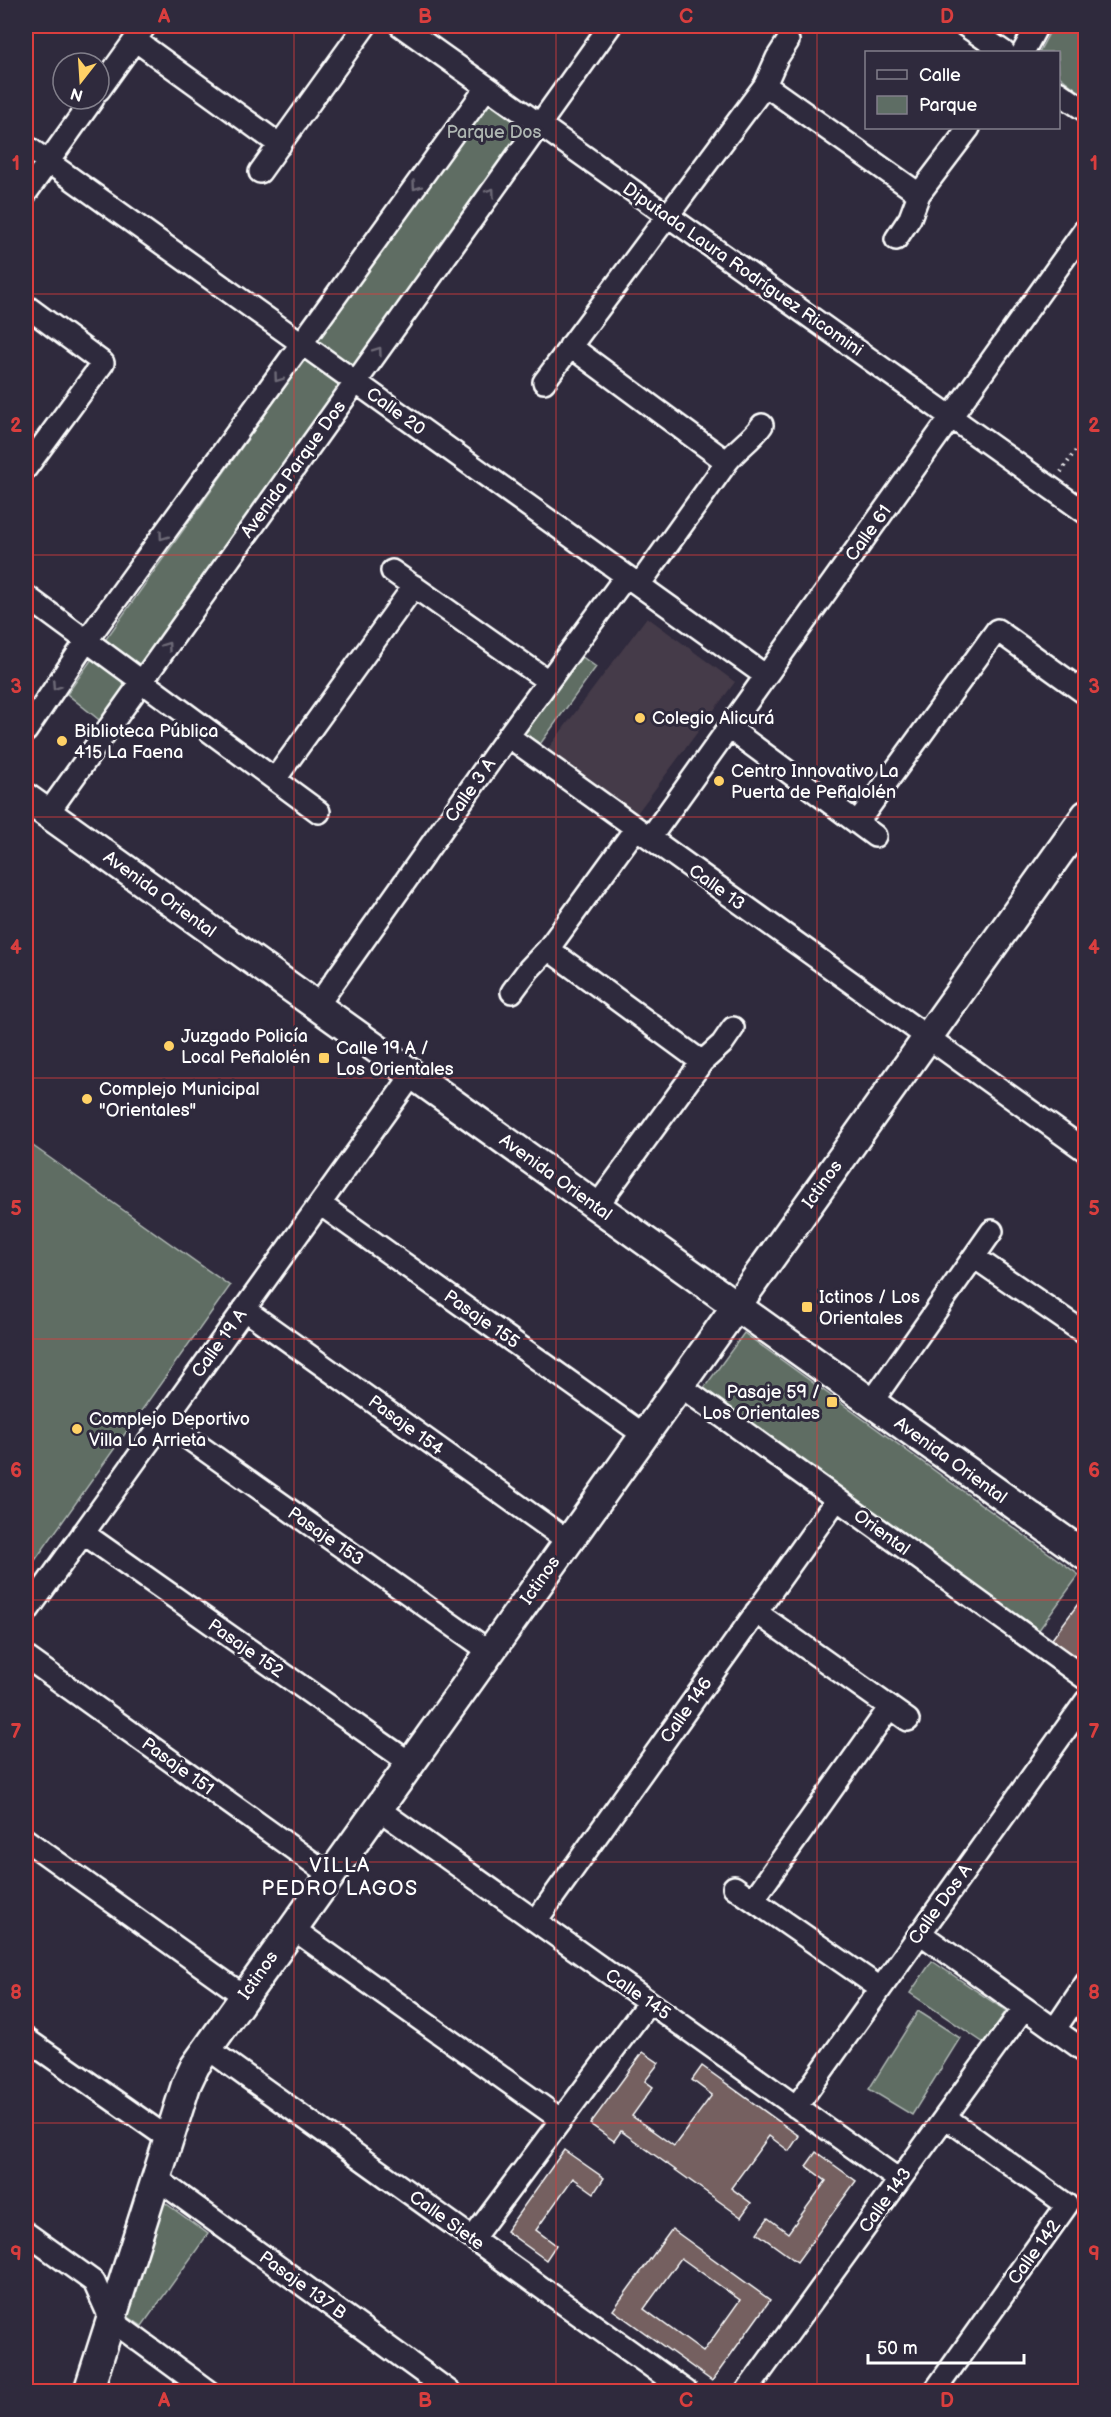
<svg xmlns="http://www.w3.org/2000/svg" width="1111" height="2417" font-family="'Balsamiq Sans',sans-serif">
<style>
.built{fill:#443a48}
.green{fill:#5e6d64;stroke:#aeb6b2;stroke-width:1.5}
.building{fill:#746161;stroke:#fff;stroke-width:1.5;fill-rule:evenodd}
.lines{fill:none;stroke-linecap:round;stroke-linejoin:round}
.street-casing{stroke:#fff;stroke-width:26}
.secondary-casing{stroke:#fff;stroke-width:33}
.path{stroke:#fff;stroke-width:4;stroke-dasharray:1.5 4.5;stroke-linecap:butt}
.street{stroke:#2f2a3d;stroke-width:21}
.secondary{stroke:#2f2a3d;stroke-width:28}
.oneway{stroke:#6d6a77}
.grid{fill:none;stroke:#da3e3e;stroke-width:1.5;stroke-opacity:0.55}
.poi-dot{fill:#ffd166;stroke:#2f2a3d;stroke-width:2}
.labels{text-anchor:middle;stroke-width:6;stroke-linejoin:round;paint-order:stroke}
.park-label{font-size:18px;fill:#aeb6b2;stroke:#2f2a3d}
.street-label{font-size:18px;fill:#fff;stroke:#2f2a3d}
.poi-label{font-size:18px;fill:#fff;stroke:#2f2a3d;text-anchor:start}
.neighbourhood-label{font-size:20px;letter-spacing:1.5px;fill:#fff;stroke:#2f2a3d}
.neatline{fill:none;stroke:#da3e3e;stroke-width:2}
.grid-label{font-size:20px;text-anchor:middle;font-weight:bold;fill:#da3e3e}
</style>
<rect width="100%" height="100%" fill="#2f2a3d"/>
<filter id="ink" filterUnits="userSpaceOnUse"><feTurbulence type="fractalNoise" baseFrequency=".0167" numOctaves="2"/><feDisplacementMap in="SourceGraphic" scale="12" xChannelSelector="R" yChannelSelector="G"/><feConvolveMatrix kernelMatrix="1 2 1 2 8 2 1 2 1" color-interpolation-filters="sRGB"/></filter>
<g filter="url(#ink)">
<path class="built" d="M 647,617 L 735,682 L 632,820 L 544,754 Z"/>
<path class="green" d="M 1053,26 L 1085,26 L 1085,96 L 1059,76 L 1058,52 L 1039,52 Z
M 491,96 L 529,125 L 103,723 L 67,694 Z
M 577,653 L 596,667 L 538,747 L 518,733 Z
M 26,1141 L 230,1286 L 26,1573 Z
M 744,1333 L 1079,1575 L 1036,1634 L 701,1392 Z
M 932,1961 L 1006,2011 L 984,2043 L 910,1993 Z
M 918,2011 L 960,2038 L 912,2115 L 869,2089 Z
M 157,2197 L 208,2234 L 142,2326 L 124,2314 Z"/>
<path class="building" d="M 1086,1593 L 1086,1663 L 1052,1639 Z
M 643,2052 L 659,2063 L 645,2081 L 653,2087 L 632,2116 L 674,2146 L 712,2095 L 692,2080 L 702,2066 L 799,2136 L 789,2151 L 769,2136 L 731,2188 L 751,2203 L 741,2217 L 621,2131 L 614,2141 L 590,2124 Z
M 564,2150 L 604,2178 L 594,2193 L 573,2178 L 536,2230 L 556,2245 L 546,2260 L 506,2231 Z
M 816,2152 L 856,2181 L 797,2262 L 757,2233 L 768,2218 L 788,2233 L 826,2181 L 806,2166 Z
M 672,2229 L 770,2300 L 712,2381 L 613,2310 ZM 681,2258 L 740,2300 L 703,2352 L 644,2309 Z"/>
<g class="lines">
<defs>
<path id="street" d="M 401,26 L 1086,513
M 966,26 L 1004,52
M 135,40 L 280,145
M 1023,52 L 1037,26
M 765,85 L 919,194
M 99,90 L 145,26
M 1058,92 L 1086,111
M 26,146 L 766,676
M 260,172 L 365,26
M 26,193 L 93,99
M 896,239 L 910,218 L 919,194 L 969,128
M 26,306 L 103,363 L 26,468
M 570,346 L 727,462
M 544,382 L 765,85 L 777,58 L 788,41
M 392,571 L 548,681
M 639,585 L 727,462 C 738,447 751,441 762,425
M 26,596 L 319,812
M 729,728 L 875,836
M 26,731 L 87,640 L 487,87
M 508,736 L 1086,1151
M 275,779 L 414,586
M 48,813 L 610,26
M 857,823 L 997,630 L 1086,694
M 650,838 L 1086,228
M 548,949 L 702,1062
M 512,992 L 529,969 L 548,949 L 636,828
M 317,1006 L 508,736 L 626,576
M 320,1204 L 644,1435
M 597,1206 L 702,1062 L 722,1044 L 733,1028
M 974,1257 L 1086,1334
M 244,1309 L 568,1541
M 679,1385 L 1086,1679
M 871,1403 L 992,1231
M 164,1421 L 489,1651
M 83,1533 L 410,1763
M 756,1612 L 908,1720
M 26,1613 L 413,1074
M 26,1657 L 330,1875
M 377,1808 L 899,2180
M 26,1840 L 244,1996
M 734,1887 L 880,1988
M 753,1900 L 890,1707
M 536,1921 L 837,1499
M 292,1928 L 560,2119
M 920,1933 L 1086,2052
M 1055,2029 L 1086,1983
M 26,2039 L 169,2139
M 207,2048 L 687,2392
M 796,2107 L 1086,1701
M 156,2178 L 450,2392
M 26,2233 L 94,2282 L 111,2320 L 209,2392
M 473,2238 L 649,2002
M 746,2392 L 1024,2008
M 934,2392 L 1067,2205 L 945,2117"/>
<path id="secondary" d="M 26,798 L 1086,1556
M 88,2392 L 186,2085 L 195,2066 L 1086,815"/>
</defs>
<use href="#street" class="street-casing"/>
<use href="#secondary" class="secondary-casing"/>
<path class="path" d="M 1061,472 L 1086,436"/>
<use href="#street" class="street"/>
<use href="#secondary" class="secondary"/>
</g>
<defs><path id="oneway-chevron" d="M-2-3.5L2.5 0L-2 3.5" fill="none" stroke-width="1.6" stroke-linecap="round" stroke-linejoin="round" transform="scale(1.5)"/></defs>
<g class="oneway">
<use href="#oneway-chevron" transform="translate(416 186) rotate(126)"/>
<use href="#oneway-chevron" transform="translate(491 192) rotate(-54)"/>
<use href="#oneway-chevron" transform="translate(378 351) rotate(-54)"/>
<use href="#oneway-chevron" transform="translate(278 378) rotate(126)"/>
<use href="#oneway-chevron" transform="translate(163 536) rotate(126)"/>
<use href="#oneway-chevron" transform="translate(167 646) rotate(-54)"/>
<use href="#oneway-chevron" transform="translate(56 686) rotate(124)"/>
</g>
</g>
<path class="grid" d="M 294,26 L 294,2392M 556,26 L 556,2392M 817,26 L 817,2392M 26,294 L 1086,294M 26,555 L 1086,555M 26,817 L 1086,817M 26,1078 L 1086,1078M 26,1339 L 1086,1339M 26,1600 L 1086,1600M 26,1862 L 1086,1862M 26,2123 L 1086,2123"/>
<g class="poi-dot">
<circle cx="640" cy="718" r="6"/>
<circle cx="62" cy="741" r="6"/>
<circle cx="719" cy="781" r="6"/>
<circle cx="169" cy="1046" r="6"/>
<rect x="318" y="1052" width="12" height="12" rx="3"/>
<circle cx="87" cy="1099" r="6"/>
<rect x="801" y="1301" width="12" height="12" rx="3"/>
<rect x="826" y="1396" width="12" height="12" rx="3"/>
<circle cx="77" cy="1429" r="6"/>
</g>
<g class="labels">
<g class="park-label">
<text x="494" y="138">Parque Dos</text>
</g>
<g class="street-label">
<text transform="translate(743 269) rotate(35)" y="6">Diputada Laura Rodríguez Ricomini</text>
<text transform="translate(396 411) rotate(36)" y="6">Calle 20</text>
<text transform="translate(293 469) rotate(-54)" y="6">Avenida Parque Dos</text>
<text transform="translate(868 533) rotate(-54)" y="6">Calle 61</text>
<text transform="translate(470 790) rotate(-55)" y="6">Calle 3 A</text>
<text transform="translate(717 887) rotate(36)" y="6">Calle 13</text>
<text transform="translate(160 894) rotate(36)" y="6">Avenida Oriental</text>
<text transform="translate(556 1177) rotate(36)" y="6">Avenida Oriental</text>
<text transform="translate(822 1184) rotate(-54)" y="6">Ictinos</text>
<text transform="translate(482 1319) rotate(35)" y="6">Pasaje 155</text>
<text transform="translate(219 1343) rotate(-54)" y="6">Calle 19 A</text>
<text transform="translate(406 1425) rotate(36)" y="6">Pasaje 154</text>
<text transform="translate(951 1460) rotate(36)" y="6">Avenida Oriental</text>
<text transform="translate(882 1532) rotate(36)" y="6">Oriental</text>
<text transform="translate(326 1536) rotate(35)" y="6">Pasaje 153</text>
<text transform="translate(540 1580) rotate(-55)" y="6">Ictinos</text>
<text transform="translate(246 1648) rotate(35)" y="6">Pasaje 152</text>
<text transform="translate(686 1710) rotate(-55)" y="6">Calle 146</text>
<text transform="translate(178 1766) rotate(36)" y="6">Pasaje 151</text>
<text transform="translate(940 1904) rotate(-54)" y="6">Calle Dos A</text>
<text transform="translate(258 1975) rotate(-55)" y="6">Ictinos</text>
<text transform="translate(638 1994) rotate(35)" y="6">Calle 145</text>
<text transform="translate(885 2200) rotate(-54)" y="6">Calle 143</text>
<text transform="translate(447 2220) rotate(36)" y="6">Calle Siete</text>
<text transform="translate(1034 2252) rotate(-54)" y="6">Calle 142</text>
<text transform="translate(303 2285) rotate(36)" y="6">Pasaje 137 B</text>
</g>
<g class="poi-label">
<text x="652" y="724">Colegio Alicurá</text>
<text x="74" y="737">Biblioteca Pública<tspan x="74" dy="21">415 La Faena</tspan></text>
<text x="731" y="777">Centro Innovativo La<tspan x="731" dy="21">Puerta de Peñalolén</tspan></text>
<text x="181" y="1042">Juzgado Policía<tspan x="181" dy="21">Local Peñalolén</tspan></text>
<text x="336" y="1054">Calle 19 A /<tspan x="336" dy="21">Los Orientales</tspan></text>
<text x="99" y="1095">Complejo Municipal<tspan x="99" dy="21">"Orientales"</tspan></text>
<text x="819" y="1303">Ictinos / Los<tspan x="819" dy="21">Orientales</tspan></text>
<text x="820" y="1398" text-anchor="end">Pasaje 59 /<tspan x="820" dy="21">Los Orientales</tspan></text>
<text x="89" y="1425">Complejo Deportivo<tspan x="89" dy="21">Villa Lo Arrieta</tspan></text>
</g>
<g class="neighbourhood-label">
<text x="340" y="1872">VILLA<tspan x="340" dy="23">PEDRO LAGOS</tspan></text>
</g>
</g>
<rect width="1111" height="2417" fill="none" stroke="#2f2a3d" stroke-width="66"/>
<rect x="865" y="51" width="195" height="78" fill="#2f2a3d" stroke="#827f8b" stroke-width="1.5"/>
<rect x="877" y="70" width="30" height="9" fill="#2f2a3d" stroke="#827f8b" stroke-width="1.5"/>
<text x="919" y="81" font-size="18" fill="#ffffff">Calle</text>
<rect x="877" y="96" width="30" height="18" fill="#5e6d64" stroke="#827f8b" stroke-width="1.5"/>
<text x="919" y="111" font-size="18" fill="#ffffff">Parque</text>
<g transform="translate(81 81) rotate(197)"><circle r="28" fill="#2f2a3d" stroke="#827f8b" stroke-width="1.5"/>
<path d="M0-4.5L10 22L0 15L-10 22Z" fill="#ffd166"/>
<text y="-9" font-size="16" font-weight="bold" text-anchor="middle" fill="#ffffff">N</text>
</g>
<path d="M868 2354v9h156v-9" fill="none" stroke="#ffffff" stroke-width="3"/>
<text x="877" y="2354" font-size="18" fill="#ffffff" stroke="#2f2a3d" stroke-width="4.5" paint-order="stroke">50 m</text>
<rect x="33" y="33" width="1045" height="2351" class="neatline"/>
<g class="grid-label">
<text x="164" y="23">A</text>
<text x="425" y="23">B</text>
<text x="686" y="23">C</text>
<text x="947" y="23">D</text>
<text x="16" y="170">1</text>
<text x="1094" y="170">1</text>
<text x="16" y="432">2</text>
<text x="1094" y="432">2</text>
<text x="16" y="693">3</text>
<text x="1094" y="693">3</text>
<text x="16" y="954">4</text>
<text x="1094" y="954">4</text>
<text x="16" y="1215">5</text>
<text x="1094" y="1215">5</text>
<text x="16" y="1477">6</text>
<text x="1094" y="1477">6</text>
<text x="16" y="1738">7</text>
<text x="1094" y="1738">7</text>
<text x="16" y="1999">8</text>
<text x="1094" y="1999">8</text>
<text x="16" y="2260">9</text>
<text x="1094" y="2260">9</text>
<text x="164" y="2407">A</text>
<text x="425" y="2407">B</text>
<text x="686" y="2407">C</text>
<text x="947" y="2407">D</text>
</g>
</svg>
